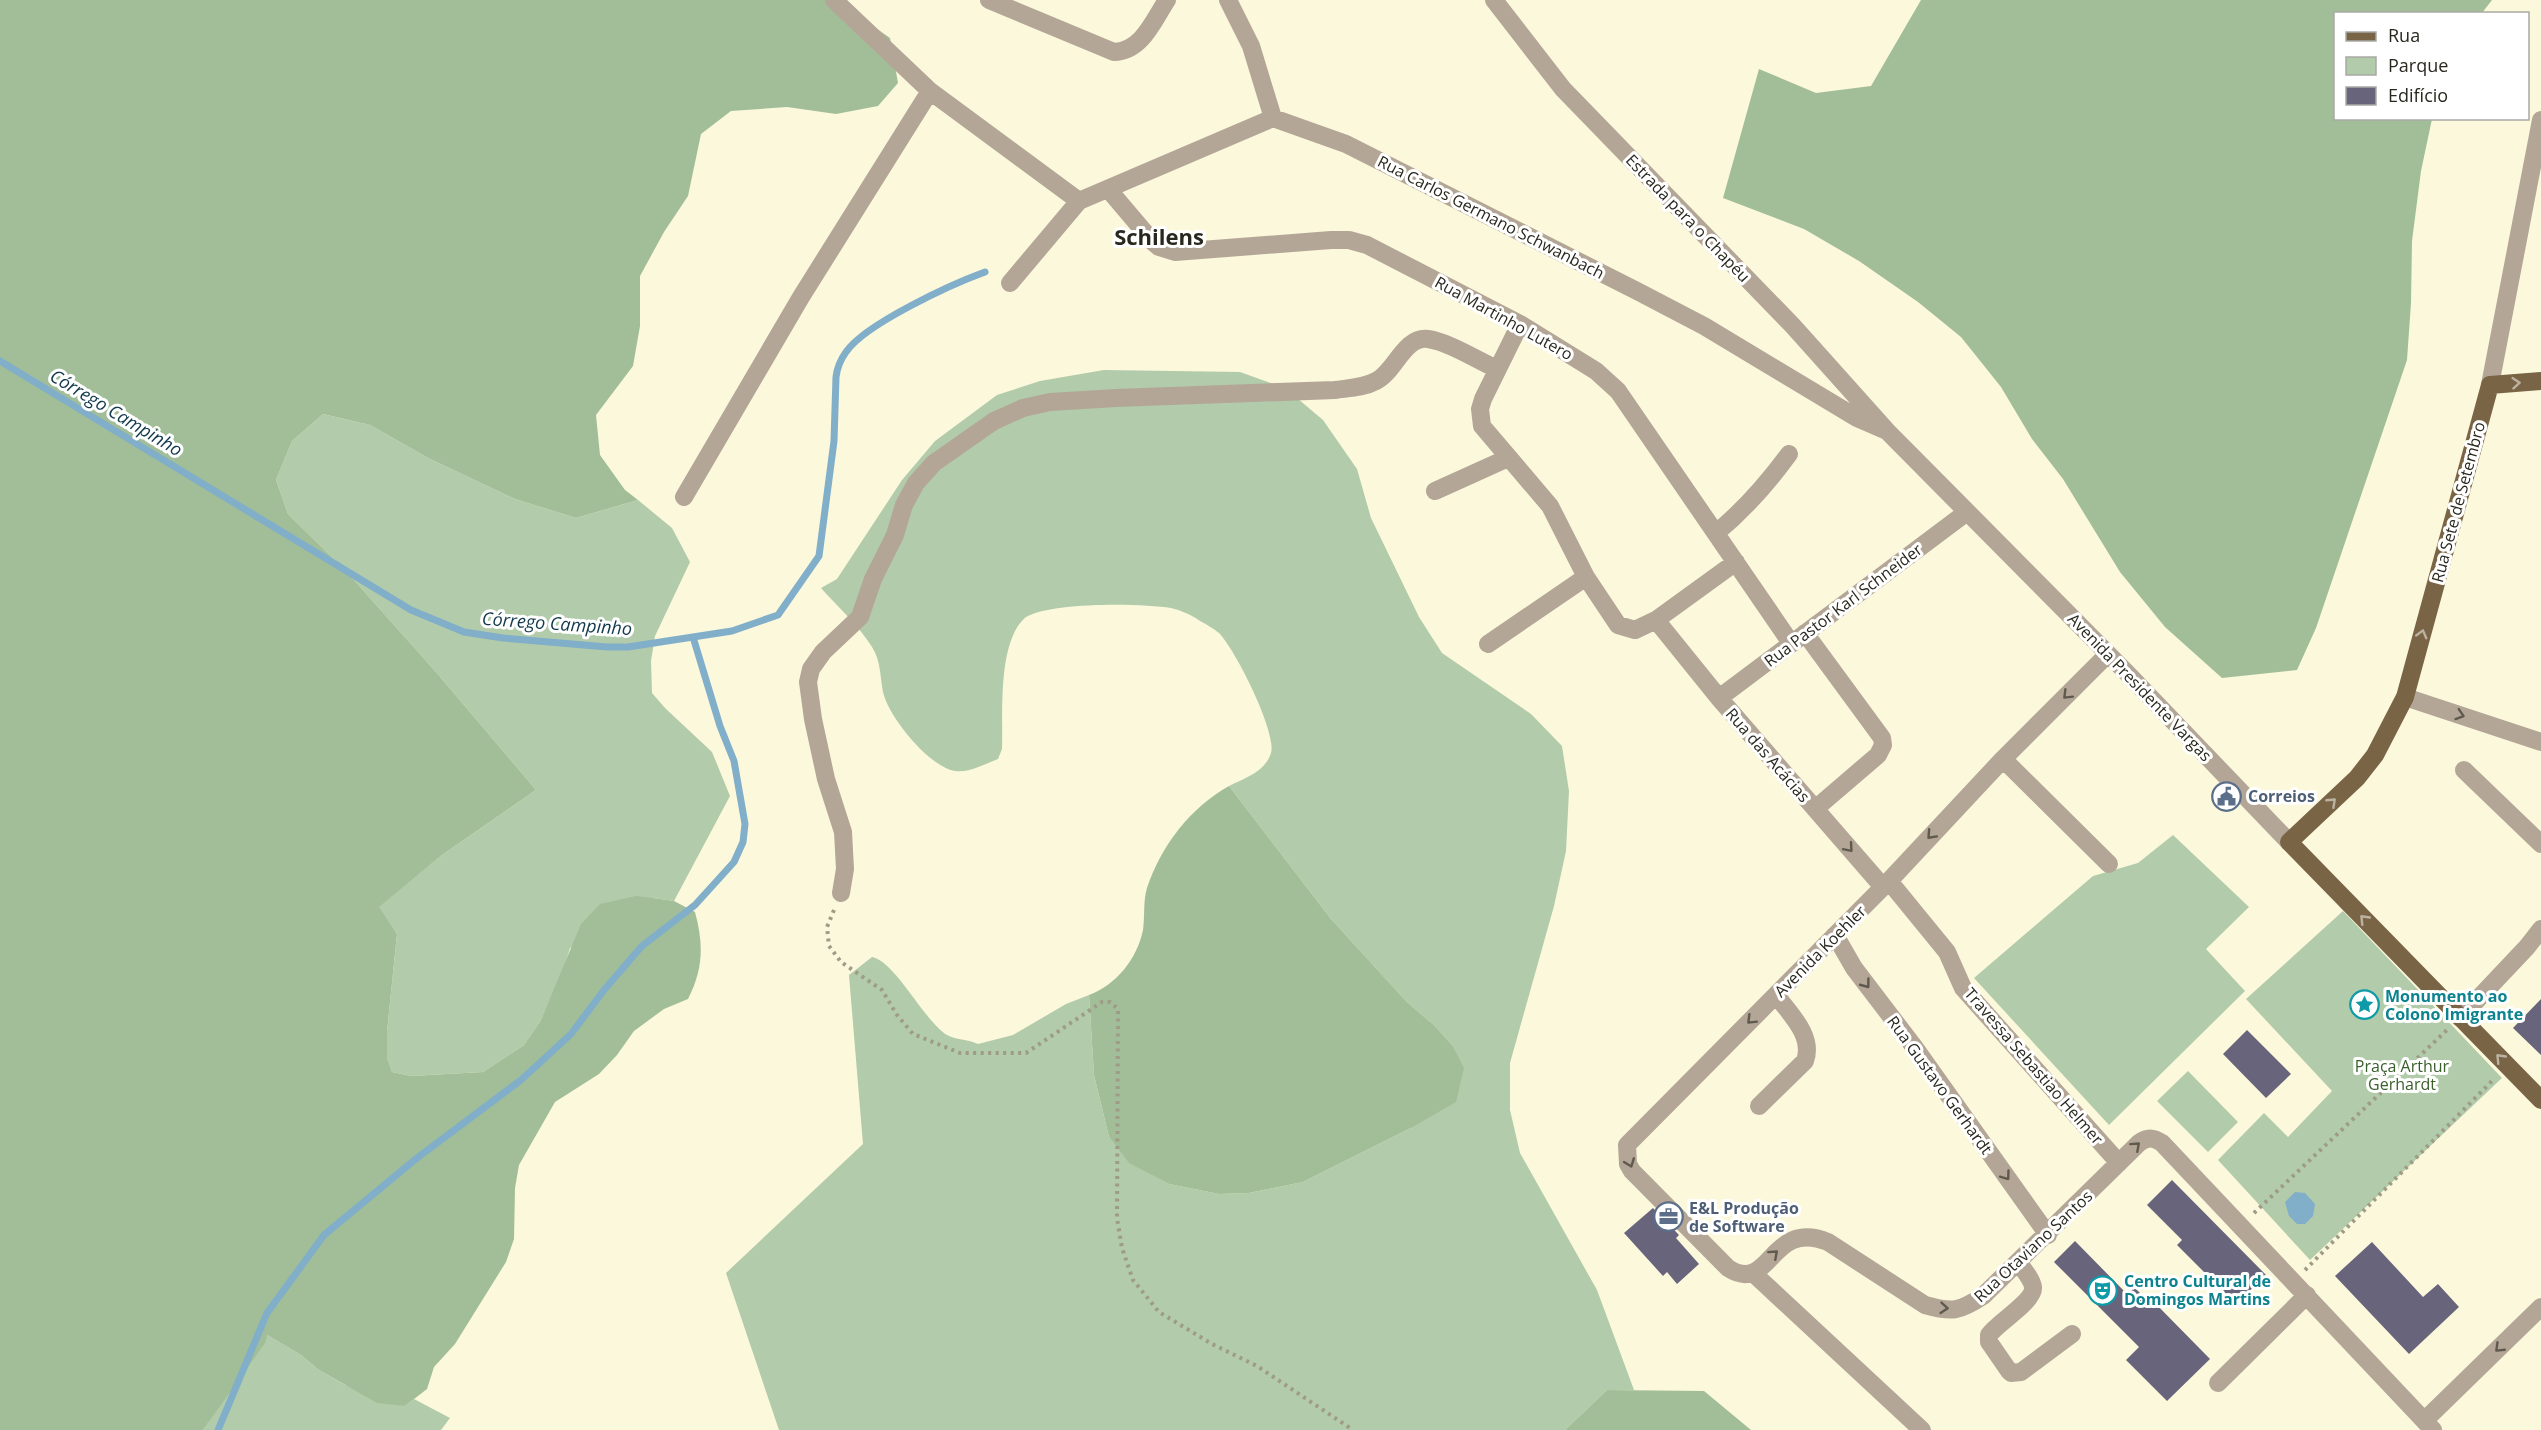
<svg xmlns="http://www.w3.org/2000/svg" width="2541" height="1430" font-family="'Open Sans',sans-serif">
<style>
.green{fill:#b2cbaa}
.forest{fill:#a2be98}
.water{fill:#81aec9}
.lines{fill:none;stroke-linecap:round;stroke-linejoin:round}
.stream{stroke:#81aec9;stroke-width:7}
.building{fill:#68647b}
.path{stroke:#9e9b87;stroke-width:4;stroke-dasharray:3 4.5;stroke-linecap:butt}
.minor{stroke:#b3a696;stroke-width:18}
.major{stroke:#7a6446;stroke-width:18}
.oneway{stroke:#bcb2a2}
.oneway2{stroke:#605a4e}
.labels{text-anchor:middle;stroke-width:6;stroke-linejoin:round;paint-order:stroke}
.street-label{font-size:16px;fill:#29281e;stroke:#fff}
.service-label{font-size:16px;font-weight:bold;fill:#4e5e75;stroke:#fff;text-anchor:start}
.culture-label{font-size:16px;font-weight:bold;fill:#0d838f;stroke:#fff;text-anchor:start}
.park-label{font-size:16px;fill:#395f2b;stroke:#fff}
.water-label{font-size:18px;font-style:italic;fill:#12394c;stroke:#fff}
.district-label{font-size:22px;font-weight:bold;fill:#29281e;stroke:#fff}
</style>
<rect width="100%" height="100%" fill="#fcf8dc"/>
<path class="green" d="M 1104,370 L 1240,372 L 1285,388 L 1323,420 L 1357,469 L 1371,518 L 1419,617 L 1442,653 L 1531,714 L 1562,746 L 1569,791 L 1566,851 L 1554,906 L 1510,1063 L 1510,1110 L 1520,1153 L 1597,1290 L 1634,1390 L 1607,1390 L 1565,1430 L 779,1430 L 726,1273 L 863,1144 L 849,975 L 872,957 C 896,962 923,1020 947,1035 C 955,1040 968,1039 978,1044 L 1013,1035 L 1066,1004 L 1089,995 L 1094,1075 L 1109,1137 L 1129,1162 L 1169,1184 L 1219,1194 L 1249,1193 L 1303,1182 L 1411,1128 L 1452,1045 L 1435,1026 L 1407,1002 L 1331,919 L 1229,786 C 1245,778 1265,772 1271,753 C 1277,732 1235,649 1219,633 C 1214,629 1206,624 1200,621 C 1192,615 1180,610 1171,608 C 1141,603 1051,602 1026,617 C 1022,620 1017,627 1015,631 C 999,663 1003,714 1002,749 L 998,759 C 984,764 970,773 955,771 C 929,767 888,716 883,692 C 880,677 881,661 872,647 C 859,626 838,607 821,588 L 837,579 L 902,480 L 935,441 L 997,395 L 1040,381 Z
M 323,414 L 370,425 L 428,458 L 515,499 L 576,518 L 638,500 L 672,528 L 690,562 L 655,636 L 651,661 L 652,693 L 665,708 L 712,752 L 730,796 L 674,901 L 653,898 L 570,948 L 563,971 L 541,1020 L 524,1045 L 483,1072 L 411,1076 L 392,1072 L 387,1057 L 387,1032 L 397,934 L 378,907 L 442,855 L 536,790 L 436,672 L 345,570 L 288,514 L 276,480 L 292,441 Z
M 2173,835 L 2249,907 L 2206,949 L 2245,991 L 2109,1125 L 1974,978 L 2093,876 L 2138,863 Z
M 2343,911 L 2502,1078 L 2310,1260 L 2218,1160 L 2264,1113 L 2288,1137 L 2332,1091 L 2246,999 Z
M 2188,1071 L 2238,1122 L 2208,1152 L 2157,1101 Z
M 267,1335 L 301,1355 L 319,1370 L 345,1385 L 405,1406 L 414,1399 L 450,1418 L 441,1430 L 203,1430 Z"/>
<path class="forest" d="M 0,0 L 836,0 L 890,38 L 898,83 L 878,106 L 836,114 L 787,107 L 731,111 L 701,134 L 688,196 L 664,232 L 640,276 L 640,326 L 633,366 L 596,415 L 600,455 L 625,490 L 638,500 L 576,518 L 515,499 L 428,458 L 370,425 L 323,414 L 292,441 L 276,480 L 288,514 L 345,570 L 436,672 L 536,790 L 442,855 L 379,907 L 397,934 L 387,1032 L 387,1057 L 392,1072 L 411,1076 L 483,1072 L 524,1045 L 541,1020 L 581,924 L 600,904 L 636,896 L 653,898 L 674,901 L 695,912 C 704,945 703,970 688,999 L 664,1009 L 634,1031 L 617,1055 L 599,1074 L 555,1102 L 519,1165 L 515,1188 L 514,1239 L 506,1262 L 455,1344 L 434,1367 L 427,1389 L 405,1406 L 377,1403 L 319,1370 L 301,1355 L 267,1335 L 265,1343 L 203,1430 L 0,1430 Z
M 1921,0 L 2492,0 L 2482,13 L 2336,14 L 2336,118 L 2432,119 L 2421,171 L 2412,241 L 2411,303 L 2407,360 L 2316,628 L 2297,670 L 2222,678 L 2165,627 L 2120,572 L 2063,479 L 2032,439 L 2001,387 L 1961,337 L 1918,302 L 1859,261 L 1804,229 L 1723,198 L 1759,69 L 1816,93 L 1871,86 Z
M 1229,786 L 1331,919 L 1407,1002 L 1435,1026 L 1452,1045 L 1464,1068 L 1456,1102 L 1411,1128 L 1303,1182 L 1249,1193 L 1219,1194 L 1169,1184 L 1129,1163 L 1109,1137 L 1094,1075 L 1089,995 C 1116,985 1137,959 1143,930 C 1145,916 1143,901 1147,888 C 1161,846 1190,808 1229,786 Z
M 1607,1390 L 1704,1391 L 1751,1430 L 1565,1430 Z"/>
<path class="water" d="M 2295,1192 L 2305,1193 L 2315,1204 L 2313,1216 L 2305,1224 L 2297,1224 L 2289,1216 L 2285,1202 Z"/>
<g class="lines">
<path class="stream" d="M 0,361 L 411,610 L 464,632 L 503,638 L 607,647 L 628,647 L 732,631 L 778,615 L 819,556 L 834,441 L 836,377 C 837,368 841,359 846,352 C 865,324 952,284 985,272
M 218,1430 L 267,1313 L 324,1235 L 417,1158 L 521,1080 L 571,1034 L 604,990 L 642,946 L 695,905 L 734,862 L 743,842 L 745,824 L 734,761 L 720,726 L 693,637"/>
</g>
<path class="building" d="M 2541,999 L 2541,1055 L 2513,1028 Z
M 2247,1030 L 2291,1074 L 2266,1098 L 2223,1054 Z
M 2172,1180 L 2266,1275 L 2236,1304 L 2177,1245 L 2182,1240 L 2147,1205 Z
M 1653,1208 L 1679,1235 L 1676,1238 L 1699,1264 L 1677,1284 L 1667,1272 L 1663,1276 L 1624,1233 Z
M 2075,1241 L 2127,1294 L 2134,1287 L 2148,1301 L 2150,1298 L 2210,1359 L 2167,1401 L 2126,1360 L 2139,1347 L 2054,1262 Z
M 2372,1242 L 2423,1297 L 2438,1284 L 2459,1307 L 2409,1354 L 2335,1276 Z"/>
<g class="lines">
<path class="path" d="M 834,910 L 827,927 L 829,946 L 841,962 L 882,990 L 897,1015 L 913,1034 L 960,1053 L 1026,1053 L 1102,1002 L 1110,1002 L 1118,1009 L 1117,1218 L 1122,1248 L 1133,1280 L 1159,1312 L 1212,1344 L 1257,1366 L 1353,1430
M 2254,1213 L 2447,1030
M 2305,1270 L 2494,1079"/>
<path class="minor" d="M 834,0 L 930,91 L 1079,201 L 1273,118 L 1346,144 L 1637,291 L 1704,326 L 1857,418 L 1887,431
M 989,0 L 1114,52 C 1142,51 1153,21 1167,0
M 1228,0 L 1251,46 L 1273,118
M 1494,0 L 1563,89 L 1793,326 L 1887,431 L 2128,674 L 2289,842
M 1108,189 L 1153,242 L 1159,247 L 1175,252 L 1331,240 L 1349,240 L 1367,245 L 1520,324 L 1596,371 L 1618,391 L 1791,643
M 1010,283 L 1079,201
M 1520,324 L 1483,399 L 1480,409 L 1482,426 L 1550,506 L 1586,577 L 1618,625 L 1635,630 L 1656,620 L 1736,562
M 2490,385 L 2541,120
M 1435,491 L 1508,458
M 684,497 L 801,297 L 930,91
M 1716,533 C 1744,510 1767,484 1789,454
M 1656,620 L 1719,698 L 1883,887
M 1805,633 L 1882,738 L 1883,745 L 1878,755 L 1815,809
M 1488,644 L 1586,577
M 2108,654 L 2003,759 L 1889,881 L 1627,1145 L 1628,1164 L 1632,1171 L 1728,1268 C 1771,1296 1769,1218 1828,1242 L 1925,1305 C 1953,1313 1960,1311 1983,1296 L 2139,1143 C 2147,1137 2153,1137 2162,1143 L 2433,1430
M 2405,697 L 2541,742
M 1719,698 L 1967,512
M 2003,759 L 2109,864
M 2464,770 L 2541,844
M 1889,881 L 1947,952 L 1963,988 L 2119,1163
M 841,893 L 845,869 L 843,832 L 826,779 L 813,719 L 808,682 L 811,669 L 823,652 L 860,617 L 873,579 L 895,535 L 904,505 L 916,483 L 934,463 L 994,421 L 1023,408 L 1050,402 L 1116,398 L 1335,390 C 1349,388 1363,388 1376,381 C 1395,372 1404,336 1428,339 C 1449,342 1477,360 1497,369
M 1835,935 L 1854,968 L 1915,1048 L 2048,1235
M 2460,1018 L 2527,947 L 2541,929
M 1759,1106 L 1805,1061 C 1814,1036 1790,1014 1776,995
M 2018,1262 C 2023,1269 2032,1279 2033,1287 C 2035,1301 1997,1323 1989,1335 L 1989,1342 L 2009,1371 L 2011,1373 L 2021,1372 L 2072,1334
M 1754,1274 L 1922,1430
M 2218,1383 L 2307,1295
M 2425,1420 L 2541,1307"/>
<path class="major" d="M 2541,381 L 2490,385 L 2405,697 L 2375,755 L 2357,778 L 2289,842 L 2541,1100"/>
</g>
<defs><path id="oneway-chevron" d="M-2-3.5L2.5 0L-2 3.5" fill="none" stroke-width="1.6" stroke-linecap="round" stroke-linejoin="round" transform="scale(1.5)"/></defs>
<g class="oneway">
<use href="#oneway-chevron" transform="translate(2516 383) rotate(-5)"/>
<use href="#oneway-chevron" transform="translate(2422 634) rotate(-75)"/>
<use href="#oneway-chevron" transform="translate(2332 802) rotate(-43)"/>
<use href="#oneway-chevron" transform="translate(2364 919) rotate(-134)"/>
<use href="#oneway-chevron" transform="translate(2500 1058) rotate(-134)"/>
</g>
<g class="oneway2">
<use href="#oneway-chevron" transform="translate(2067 695) rotate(135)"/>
<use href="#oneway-chevron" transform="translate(2460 715) rotate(18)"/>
<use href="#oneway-chevron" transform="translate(1931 835) rotate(133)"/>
<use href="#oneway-chevron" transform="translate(1849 848) rotate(49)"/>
<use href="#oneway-chevron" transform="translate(1866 984) rotate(53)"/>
<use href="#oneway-chevron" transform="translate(1751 1020) rotate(135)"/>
<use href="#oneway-chevron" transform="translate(2136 1146) rotate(-42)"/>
<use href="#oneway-chevron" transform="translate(1630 1163) rotate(69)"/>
<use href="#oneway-chevron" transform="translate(2006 1176) rotate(54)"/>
<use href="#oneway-chevron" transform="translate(1774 1254) rotate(-42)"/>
<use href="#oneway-chevron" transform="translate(1944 1308) rotate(5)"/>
<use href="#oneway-chevron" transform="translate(2499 1348) rotate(136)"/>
</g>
<defs>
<symbol id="civic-ring" viewBox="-11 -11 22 22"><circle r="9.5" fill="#fff" stroke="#5c6f8a" stroke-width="1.5"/><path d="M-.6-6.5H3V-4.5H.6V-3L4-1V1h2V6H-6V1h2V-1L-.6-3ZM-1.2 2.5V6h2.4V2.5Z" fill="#5c6f8a"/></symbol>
<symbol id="sight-ring" viewBox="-11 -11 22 22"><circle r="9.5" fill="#fff" stroke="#0f9aa8" stroke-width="1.5"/><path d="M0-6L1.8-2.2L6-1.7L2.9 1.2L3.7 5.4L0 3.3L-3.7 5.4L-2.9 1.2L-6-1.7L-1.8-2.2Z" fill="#0f9aa8"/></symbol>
<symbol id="office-ring" viewBox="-11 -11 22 22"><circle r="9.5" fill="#fff" stroke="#5c6f8a" stroke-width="1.5"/><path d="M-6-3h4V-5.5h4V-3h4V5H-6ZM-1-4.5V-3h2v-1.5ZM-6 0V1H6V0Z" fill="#5c6f8a"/></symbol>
<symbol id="theatre-ring" viewBox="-11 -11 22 22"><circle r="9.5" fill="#fff" stroke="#0f9aa8" stroke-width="1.5"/><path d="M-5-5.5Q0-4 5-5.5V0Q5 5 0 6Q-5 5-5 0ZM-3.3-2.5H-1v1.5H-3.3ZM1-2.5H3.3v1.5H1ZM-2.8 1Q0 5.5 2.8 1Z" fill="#0f9aa8"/></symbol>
</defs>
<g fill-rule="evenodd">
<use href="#civic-ring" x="2210" y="780" width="33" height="33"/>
<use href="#sight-ring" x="2348" y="988" width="33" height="33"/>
<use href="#office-ring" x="1652" y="1200" width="33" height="33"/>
<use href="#theatre-ring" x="2086" y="1274" width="33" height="33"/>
</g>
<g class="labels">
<g class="street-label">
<text transform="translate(1491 217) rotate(27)" y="6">Rua Carlos Germano Schwanbach</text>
<text transform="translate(1688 218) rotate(46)" y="6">Estrada para o Chapéu</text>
<text transform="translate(1504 318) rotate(29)" y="6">Rua Martinho Lutero</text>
<text transform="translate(2458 502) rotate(-75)" y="6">Rua Sete de Setembro</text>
<text transform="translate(1843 605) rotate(-37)" y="6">Rua Pastor Karl Schneider</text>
<text transform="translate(2140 687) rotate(46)" y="6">Avenida Presidente Vargas</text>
<text transform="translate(1768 755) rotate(49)" y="6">Rua das Acácias</text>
<text transform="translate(1820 951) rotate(-45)" y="6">Avenida Koehler</text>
<text transform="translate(2034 1066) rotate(49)" y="6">Travessa Sebastiao Helmer</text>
<text transform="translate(1940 1085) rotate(54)" y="6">Rua Gustavo Gerhardt</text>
<text transform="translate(2033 1246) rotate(-43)" y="6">Rua Otaviano Santos</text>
</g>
<g class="service-label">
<text x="2248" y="802">Correios</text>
<text x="1689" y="1214">E&amp;L Produção<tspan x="1689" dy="18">de Software</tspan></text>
</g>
<g class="culture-label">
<text x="2385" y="1002">Monumento ao<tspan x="2385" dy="18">Colono Imigrante</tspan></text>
<text x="2124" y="1287">Centro Cultural de<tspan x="2124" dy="18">Domingos Martins</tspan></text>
</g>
<g class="park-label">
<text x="2402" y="1072">Praça Arthur<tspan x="2402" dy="18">Gerhardt</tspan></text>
</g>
<g class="water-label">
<text transform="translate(116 413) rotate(31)" y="6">Córrego Campinho</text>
<text transform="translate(557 624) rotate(4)" y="6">Córrego Campinho</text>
</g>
<g class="district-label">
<text x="1159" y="245">Schilens</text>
</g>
</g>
<rect x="2334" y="12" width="195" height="108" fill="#ffffff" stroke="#a9a9a5" stroke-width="1.5"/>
<rect x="2346" y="32" width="30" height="9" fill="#7a6446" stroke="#a9a9a5" stroke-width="1.5"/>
<text x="2388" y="42" font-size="18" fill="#29281e">Rua</text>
<rect x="2346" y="57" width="30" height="18" fill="#b2cbaa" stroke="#a9a9a5" stroke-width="1.5"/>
<text x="2388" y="72" font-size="18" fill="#29281e">Parque</text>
<rect x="2346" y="87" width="30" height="18" fill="#68647b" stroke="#a9a9a5" stroke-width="1.5"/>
<text x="2388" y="102" font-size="18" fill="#29281e">Edifício</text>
</svg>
